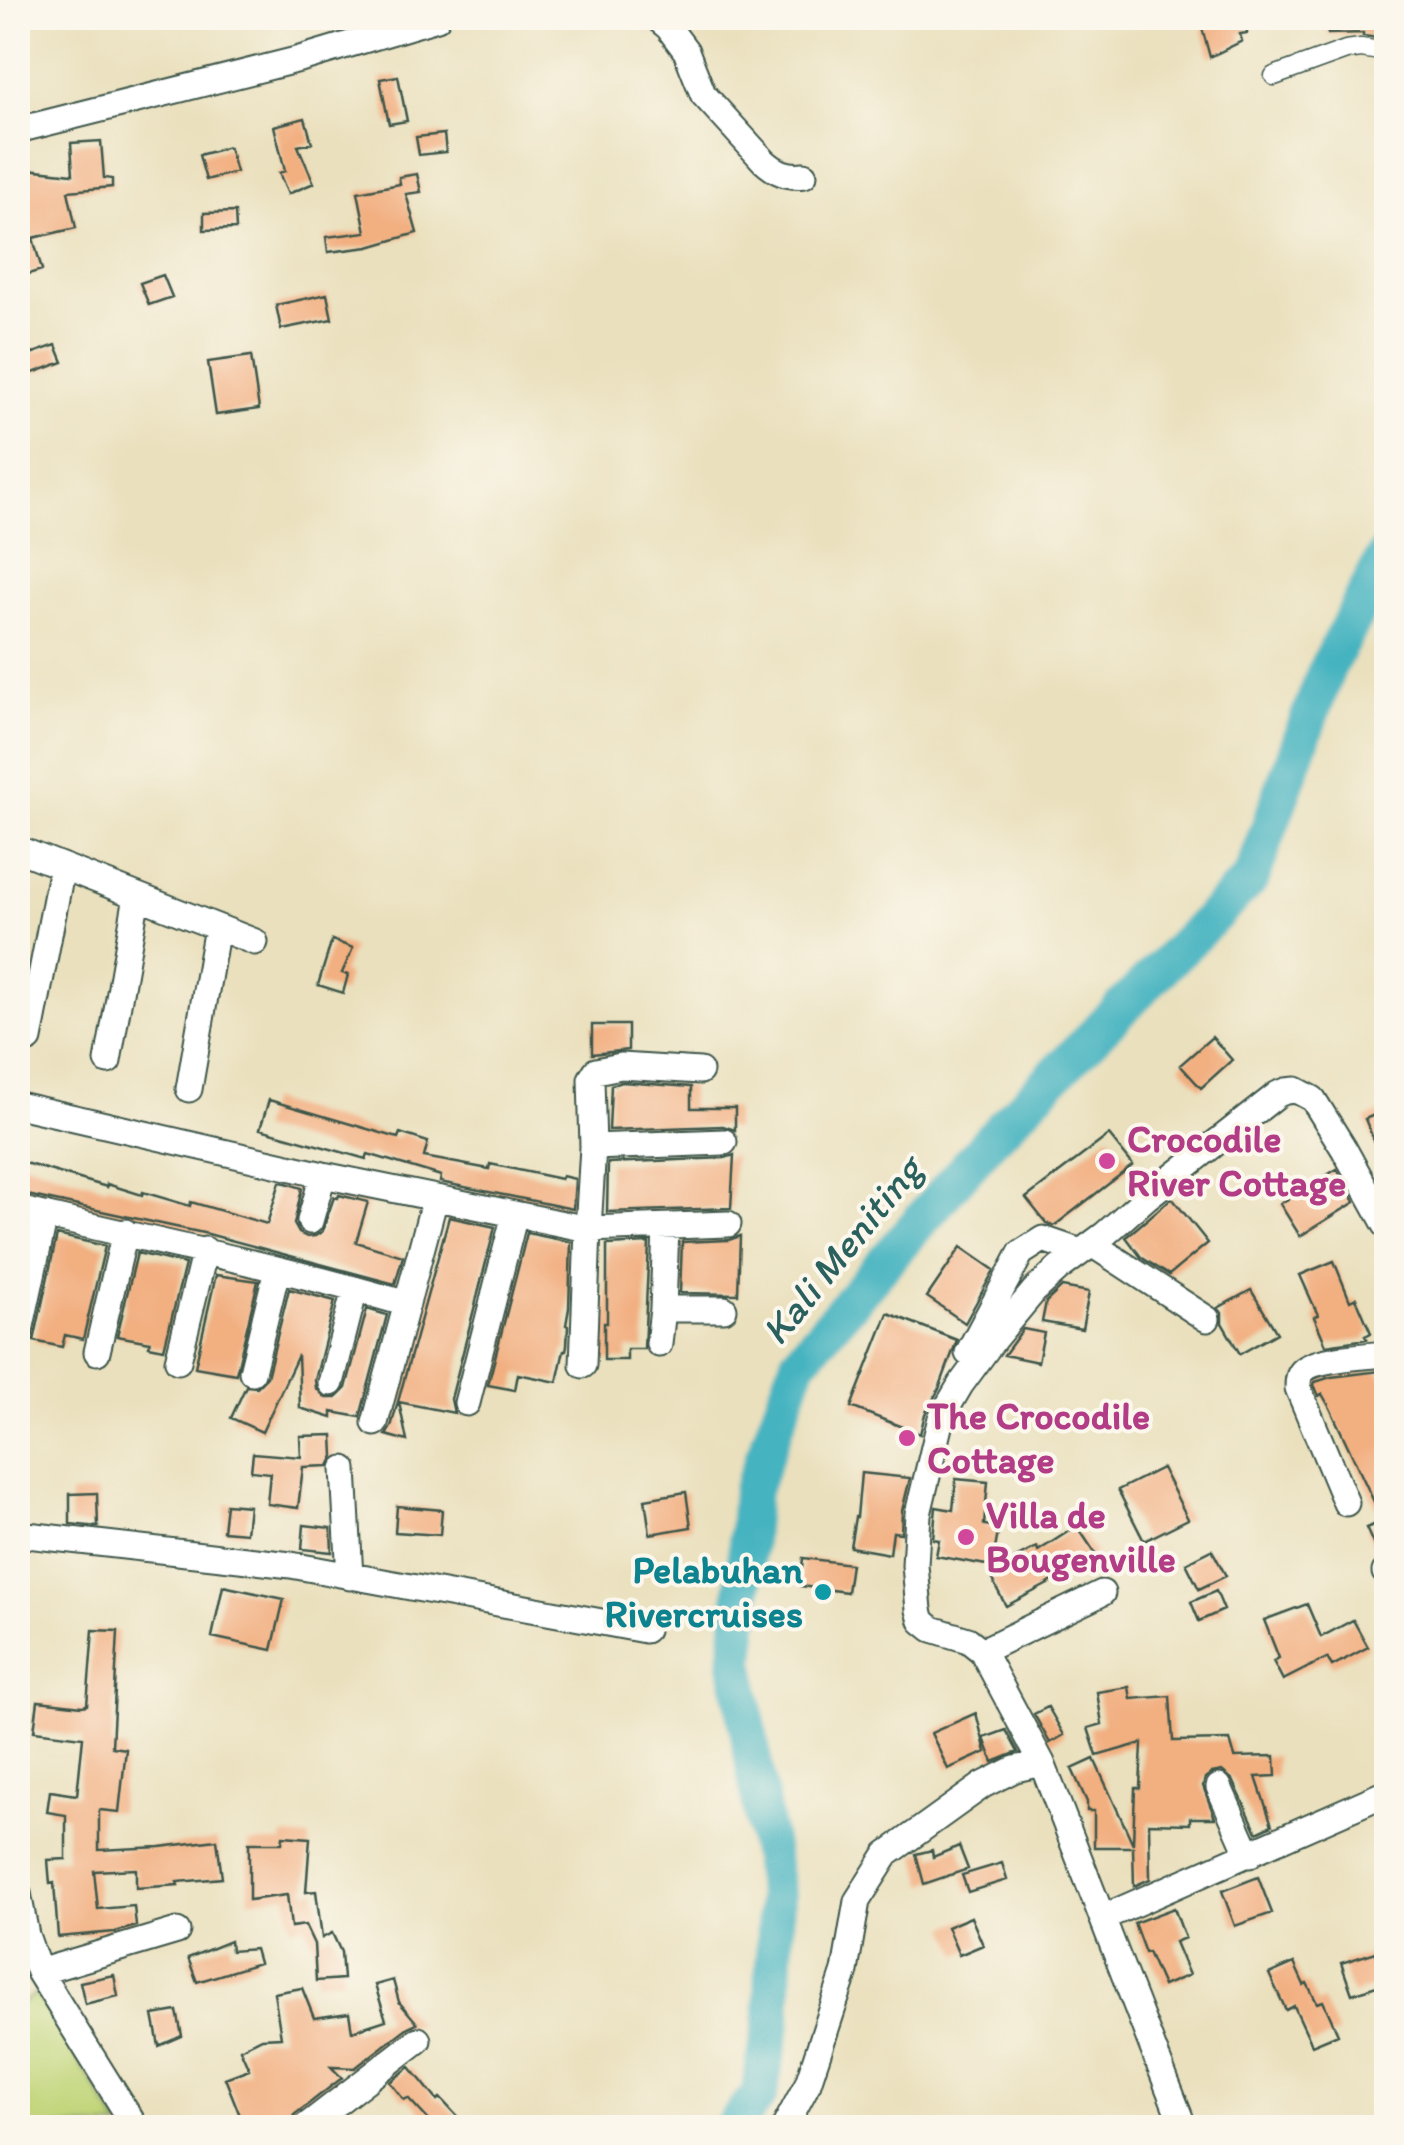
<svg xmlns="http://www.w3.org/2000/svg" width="1404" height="2145" font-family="Itim,sans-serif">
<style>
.green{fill:#c1d579;stroke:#708956;stroke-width:2.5}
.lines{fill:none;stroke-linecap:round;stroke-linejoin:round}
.river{stroke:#44b3c0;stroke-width:38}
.building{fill:#f2af80}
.pedestrian-casing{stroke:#3d5549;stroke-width:21}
.minor-casing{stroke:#3d5549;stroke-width:29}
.pedestrian{stroke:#fff;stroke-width:18}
.minor{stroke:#fff;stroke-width:25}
.hotel-dot{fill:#d1479c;stroke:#fbf7ec;stroke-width:4}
.culture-dot{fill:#0f9aa8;stroke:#fbf7ec;stroke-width:4}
.labels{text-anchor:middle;stroke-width:8;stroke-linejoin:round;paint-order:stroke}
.hotel-label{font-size:38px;font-weight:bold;fill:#b23c85;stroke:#fbf7ec;text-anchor:start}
.culture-label{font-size:38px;font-weight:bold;fill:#0d838f;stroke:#fbf7ec;text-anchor:end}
.water-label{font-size:40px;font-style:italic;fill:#2a605e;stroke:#fbf7ec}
</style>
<rect width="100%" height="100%" fill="#fbf7ec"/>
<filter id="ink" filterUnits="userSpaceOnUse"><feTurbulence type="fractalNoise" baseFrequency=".01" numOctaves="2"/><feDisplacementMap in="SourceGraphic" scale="20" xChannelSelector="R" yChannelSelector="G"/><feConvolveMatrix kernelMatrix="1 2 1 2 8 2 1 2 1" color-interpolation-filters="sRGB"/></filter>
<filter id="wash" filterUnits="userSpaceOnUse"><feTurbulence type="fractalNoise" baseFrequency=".0048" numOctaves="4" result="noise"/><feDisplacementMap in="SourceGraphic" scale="40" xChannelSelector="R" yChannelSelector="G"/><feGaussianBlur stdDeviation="2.25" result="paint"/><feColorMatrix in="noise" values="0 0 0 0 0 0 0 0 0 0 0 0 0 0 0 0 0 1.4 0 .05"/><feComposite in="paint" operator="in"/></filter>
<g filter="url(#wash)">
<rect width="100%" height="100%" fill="#eae0bd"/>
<path class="green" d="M 36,1993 L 120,2127 L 18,2127 L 18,2006 Z"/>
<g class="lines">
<path class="river" d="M 732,2128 L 759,2094 L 772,2025 L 776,1894 L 737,1664 L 751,1492 L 799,1361 L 991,1139 L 1251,878 L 1327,668 L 1386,555"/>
</g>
<g id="blocks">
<path class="building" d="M 1229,18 L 1246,18 L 1247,33 L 1240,34 L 1242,41 L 1210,57 L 1202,28 L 1229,21 Z
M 1327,18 L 1386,18 L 1386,39 L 1363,36 L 1363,33 L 1328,34 Z
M 398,76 L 407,121 L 389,124 L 380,79 Z
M 305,118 L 312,143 L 298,146 L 314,183 L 288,194 L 279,173 L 285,171 L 274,126 Z
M 444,134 L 446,152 L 419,155 L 416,137 Z
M 101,141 L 104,178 L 112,179 L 112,187 L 68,191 L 76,228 L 33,238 L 42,270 L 18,277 L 18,168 L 73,174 L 71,143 Z
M 229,147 L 236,172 L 206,180 L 199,155 Z
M 417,174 L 421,192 L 406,194 L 417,233 L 369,247 L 328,252 L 326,237 L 366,232 L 358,192 L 400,184 L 399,177 Z
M 235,212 L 236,229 L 204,230 L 204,213 Z
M 163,275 L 172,297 L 149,305 L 140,283 Z
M 327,294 L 332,319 L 281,329 L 276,305 Z
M 56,345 L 63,362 L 25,376 L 19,358 Z
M 251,356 L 259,409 L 216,415 L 208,362 Z
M 332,940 L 353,948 L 342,973 L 348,975 L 343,993 L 318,985 Z
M 592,1025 L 628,1025 L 628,1050 L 592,1054 Z
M 1212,1037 L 1232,1060 L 1201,1088 L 1180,1065 Z
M 622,1082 L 691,1087 L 691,1108 L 735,1108 L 735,1130 L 723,1126 L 609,1130 L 611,1085 Z
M 269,1100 L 398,1138 L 400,1133 L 428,1142 L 424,1157 L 489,1169 L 490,1164 L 561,1179 L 562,1176 L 575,1179 L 573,1209 L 440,1182 L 441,1176 L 368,1154 L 366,1159 L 260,1129 Z
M 1386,1110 L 1386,1170 L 1365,1119 Z
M 1109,1135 L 1133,1165 L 1054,1226 L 1046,1223 L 1026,1198 Z
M 734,1155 L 731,1208 L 607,1212 L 608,1163 L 725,1158 Z
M 18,1161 L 107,1187 L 107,1184 L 142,1195 L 143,1192 L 190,1206 L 191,1202 L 267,1224 L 280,1182 L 286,1183 L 302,1188 L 294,1224 L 299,1233 L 307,1237 L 315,1236 L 322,1232 L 334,1197 L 338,1198 L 339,1195 L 368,1202 L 356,1242 L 403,1256 L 395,1284 L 208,1234 L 18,1193 Z
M 1337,1169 L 1355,1202 L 1300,1236 L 1280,1204 Z
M 1172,1198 L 1208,1243 L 1169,1275 L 1141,1257 L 1126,1237 Z
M 449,1217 L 495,1227 L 451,1399 L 454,1413 L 399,1402 L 407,1441 L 386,1435 L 391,1427 Z
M 527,1233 L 571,1242 L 569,1308 L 566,1325 L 568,1326 L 567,1345 L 566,1350 L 564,1350 L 557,1382 L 518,1374 L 515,1390 L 488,1385 Z
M 57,1235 L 105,1246 L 83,1339 L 65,1335 L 62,1347 L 34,1341 Z
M 740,1236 L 738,1294 L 680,1293 L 682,1242 L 729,1240 Z
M 649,1243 L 644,1349 L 627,1349 L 627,1360 L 604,1360 L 604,1323 L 607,1323 L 607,1245 Z
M 961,1247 L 994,1270 L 965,1323 L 927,1297 Z
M 137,1253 L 185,1264 L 164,1349 L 149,1346 L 150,1342 L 117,1336 Z
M 1334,1261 L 1350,1301 L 1356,1298 L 1371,1333 L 1365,1336 L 1367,1339 L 1326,1345 L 1314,1317 L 1318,1315 L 1300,1275 Z
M 216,1275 L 258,1281 L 236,1374 L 195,1367 Z
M 1062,1287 L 1089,1292 L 1082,1329 L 1042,1322 L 1046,1302 Z
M 289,1289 L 335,1301 L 315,1380 L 316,1388 L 326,1398 L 336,1398 L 346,1388 L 367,1309 L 387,1315 L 360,1417 L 332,1412 L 332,1418 L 300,1408 L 298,1355 L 262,1432 L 231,1418 L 246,1386 L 257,1387 L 267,1377 Z
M 1251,1290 L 1277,1333 L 1240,1354 L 1222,1323 L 1222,1313 L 1218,1308 Z
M 888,1313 L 957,1340 L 939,1389 L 925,1414 L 920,1434 L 851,1407 Z
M 1023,1329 L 1044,1333 L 1038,1362 L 1004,1355 Z
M 1380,1371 L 1386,1385 L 1386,1556 L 1379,1557 L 1366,1528 L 1383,1521 L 1330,1408 L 1322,1394 L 1319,1396 L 1314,1385 L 1315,1382 L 1331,1377 Z
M 333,1435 L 334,1456 L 329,1466 L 303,1467 L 298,1508 L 267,1504 L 270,1473 L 251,1471 L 253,1453 L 301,1457 L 300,1436 Z
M 1162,1468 L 1188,1519 L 1144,1541 L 1118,1490 Z
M 861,1473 L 910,1478 L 902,1511 L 901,1533 L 893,1532 L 890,1554 L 850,1547 L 855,1517 L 857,1517 Z
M 956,1479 L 988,1482 L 984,1525 L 999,1527 L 992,1566 L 936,1556 L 939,1540 L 933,1539 L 936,1507 L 953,1510 Z
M 686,1492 L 691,1527 L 650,1534 L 645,1499 Z
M 97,1493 L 98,1527 L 70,1524 L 70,1494 Z
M 226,1504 L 249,1506 L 246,1533 L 223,1531 Z
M 397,1506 L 442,1510 L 440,1535 L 395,1532 Z
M 304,1525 L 331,1528 L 332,1552 L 302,1549 Z
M 1077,1526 L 1095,1553 L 1048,1584 L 1006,1606 L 988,1572 L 1037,1547 L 1038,1551 Z
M 1212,1550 L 1226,1576 L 1199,1589 L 1186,1563 Z
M 803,1558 L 851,1564 L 847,1592 L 800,1586 Z
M 223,1586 L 284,1599 L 272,1650 L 212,1637 Z
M 1216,1591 L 1224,1610 L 1199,1621 L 1191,1602 Z
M 1307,1604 L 1321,1637 L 1353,1620 L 1368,1647 L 1332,1666 L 1327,1658 L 1283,1680 L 1273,1661 L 1279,1658 L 1264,1620 Z
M 93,1630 L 118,1631 L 112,1747 L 126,1749 L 119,1812 L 99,1810 L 99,1850 L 160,1847 L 217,1840 L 222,1878 L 177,1882 L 178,1885 L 136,1888 L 136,1869 L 94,1871 L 98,1909 L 134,1906 L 136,1926 L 115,1932 L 58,1937 L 54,1883 L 50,1884 L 48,1860 L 66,1859 L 66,1815 L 47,1812 L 50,1791 L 77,1795 L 83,1737 L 34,1731 L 38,1701 L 82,1706 L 87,1705 Z
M 1129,1687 L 1131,1699 L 1170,1696 L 1173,1741 L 1230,1740 L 1235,1757 L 1275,1756 L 1276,1776 L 1256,1777 L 1272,1825 L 1257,1832 L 1233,1780 L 1222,1771 L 1212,1773 L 1205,1778 L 1203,1786 L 1215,1818 L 1190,1818 L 1190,1824 L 1149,1823 L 1150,1879 L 1134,1886 L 1133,1847 L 1094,1847 L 1094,1811 L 1087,1811 L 1087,1802 L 1072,1769 L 1094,1759 L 1133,1844 L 1135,1788 L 1140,1788 L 1142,1743 L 1097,1756 L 1088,1728 L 1102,1724 L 1097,1692 Z
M 1048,1707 L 1064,1735 L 1050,1743 L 1034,1714 Z
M 976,1713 L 986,1752 L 948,1769 L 931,1733 Z
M 1006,1730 L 1018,1752 L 993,1762 L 984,1738 Z
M 283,1836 L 310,1838 L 306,1892 L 316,1891 L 322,1938 L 332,1933 L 341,1952 L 343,1979 L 316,1981 L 314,1944 L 305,1925 L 291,1927 L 287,1895 L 249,1900 L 249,1843 L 282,1843 Z
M 959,1846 L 968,1869 L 924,1884 L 916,1854 L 932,1850 L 933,1857 Z
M 1002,1863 L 1007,1880 L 968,1892 L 962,1875 Z
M 1258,1877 L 1272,1913 L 1235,1926 L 1222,1891 Z
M 1174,1908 L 1185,1938 L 1175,1942 L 1189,1975 L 1163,1986 L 1148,1952 L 1145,1953 L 1134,1923 Z
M 971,1917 L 983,1945 L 959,1955 L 947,1927 Z
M 230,1941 L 231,1951 L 255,1949 L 259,1963 L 197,1982 L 188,1958 Z
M 1376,1952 L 1386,1983 L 1352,1994 L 1341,1963 Z
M 1294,1963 L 1304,1985 L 1307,1983 L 1317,2003 L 1323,2001 L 1338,2034 L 1312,2045 L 1294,2006 L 1286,2010 L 1269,1974 Z
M 114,1975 L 118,1996 L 85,2004 L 80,1982 Z
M 393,1980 L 399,2002 L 417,2023 L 408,2027 L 355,2068 L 331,2067 L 342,2078 L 294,2115 L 288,2128 L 245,2128 L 225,2078 L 249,2069 L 240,2049 L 262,2038 L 281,2037 L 274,1993 L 302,1988 L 314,2018 L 349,2013 L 352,2031 L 386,2020 L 375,1985 Z
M 177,2011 L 182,2036 L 159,2046 L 153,2015 Z
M 410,2067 L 437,2100 L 440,2098 L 468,2128 L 436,2128 L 408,2098 L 404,2100 L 390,2082 Z"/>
</g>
</g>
<g filter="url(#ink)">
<use href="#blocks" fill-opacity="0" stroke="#3d5549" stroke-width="2.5"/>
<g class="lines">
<defs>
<path id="pedestrian" d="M 1274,76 L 1346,50 L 1361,48 L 1386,52"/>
<path id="minor" d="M 657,18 L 668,27 L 686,51 L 703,94 L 764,161 C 776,172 787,177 804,175
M 18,130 L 300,59 L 437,18
M 18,849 L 255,942
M 29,1039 L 62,867
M 108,1061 L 137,896
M 189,1089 L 217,927
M 18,1105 L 323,1175 L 588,1229 L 593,1147 L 591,1079 L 596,1071 L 621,1066 L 700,1071
M 593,1147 L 724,1142
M 18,1209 C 148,1240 279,1266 407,1304
M 310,1221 L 323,1175
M 1092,1244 L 1207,1319
M 663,1309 L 724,1309
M 18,1340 L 45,1215
M 659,1344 L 663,1309 L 666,1227
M 97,1352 L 125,1232
M 968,1353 L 1021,1253 L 1043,1239 L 1081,1252
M 178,1361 L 205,1250
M 583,1365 L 588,1229 L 728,1224
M 252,1372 L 277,1270
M 331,1383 L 355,1289
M 467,1403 L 515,1214
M 375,1423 L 435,1198
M 344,1469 L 350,1577
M 1346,1503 L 1298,1388 C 1298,1383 1298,1377 1301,1373 C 1310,1358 1369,1356 1386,1354
M 18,1534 L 291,1565 L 645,1630
M 1385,1572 L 1386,1572
M 982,1651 L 1102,1593
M 1219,1787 L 1249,1855
M 18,1893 L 26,1935 L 39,1972 L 136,2128
M 1102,1918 L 1386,1793
M 39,1972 L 177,1931
M 304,2128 L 418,2040
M 784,2128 L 808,2083 L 845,1971 L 857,1901 L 887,1854 L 983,1785 L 1015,1769 L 1042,1763
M 1184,2128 L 1042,1763 L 982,1651 L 968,1640 L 932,1629 L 922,1621 L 919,1610 L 915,1565 L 918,1514 L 941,1418 L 961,1384 L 994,1339 L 1034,1291 L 1058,1269 L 1104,1235 L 1147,1197 L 1278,1094 L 1286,1091 L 1296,1090 L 1313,1099 L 1344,1149 L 1386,1225"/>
</defs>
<use href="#pedestrian" class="pedestrian-casing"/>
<use href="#minor" class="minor-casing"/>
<use href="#pedestrian" class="pedestrian"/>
<use href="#minor" class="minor"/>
</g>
</g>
<g class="hotel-dot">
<circle cx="1107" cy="1161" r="10"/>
<circle cx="907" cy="1438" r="10"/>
<circle cx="966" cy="1537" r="10"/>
</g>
<circle class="culture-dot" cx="823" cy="1592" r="10"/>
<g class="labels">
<g class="hotel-label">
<text x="1127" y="1152">Crocodile<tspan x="1127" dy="44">River Cottage</tspan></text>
<text x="927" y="1429">The Crocodile<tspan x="927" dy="44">Cottage</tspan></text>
<text x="986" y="1528">Villa de<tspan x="986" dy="44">Bougenville</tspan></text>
</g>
<g class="culture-label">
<text x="803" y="1583">Pelabuhan<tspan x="803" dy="44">Rivercruises</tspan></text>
</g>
<g class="water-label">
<text transform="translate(841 1250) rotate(-51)" y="14">Kali Meniting</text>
</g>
</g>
<rect width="1404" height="2145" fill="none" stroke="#fbf7ec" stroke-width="60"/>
</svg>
